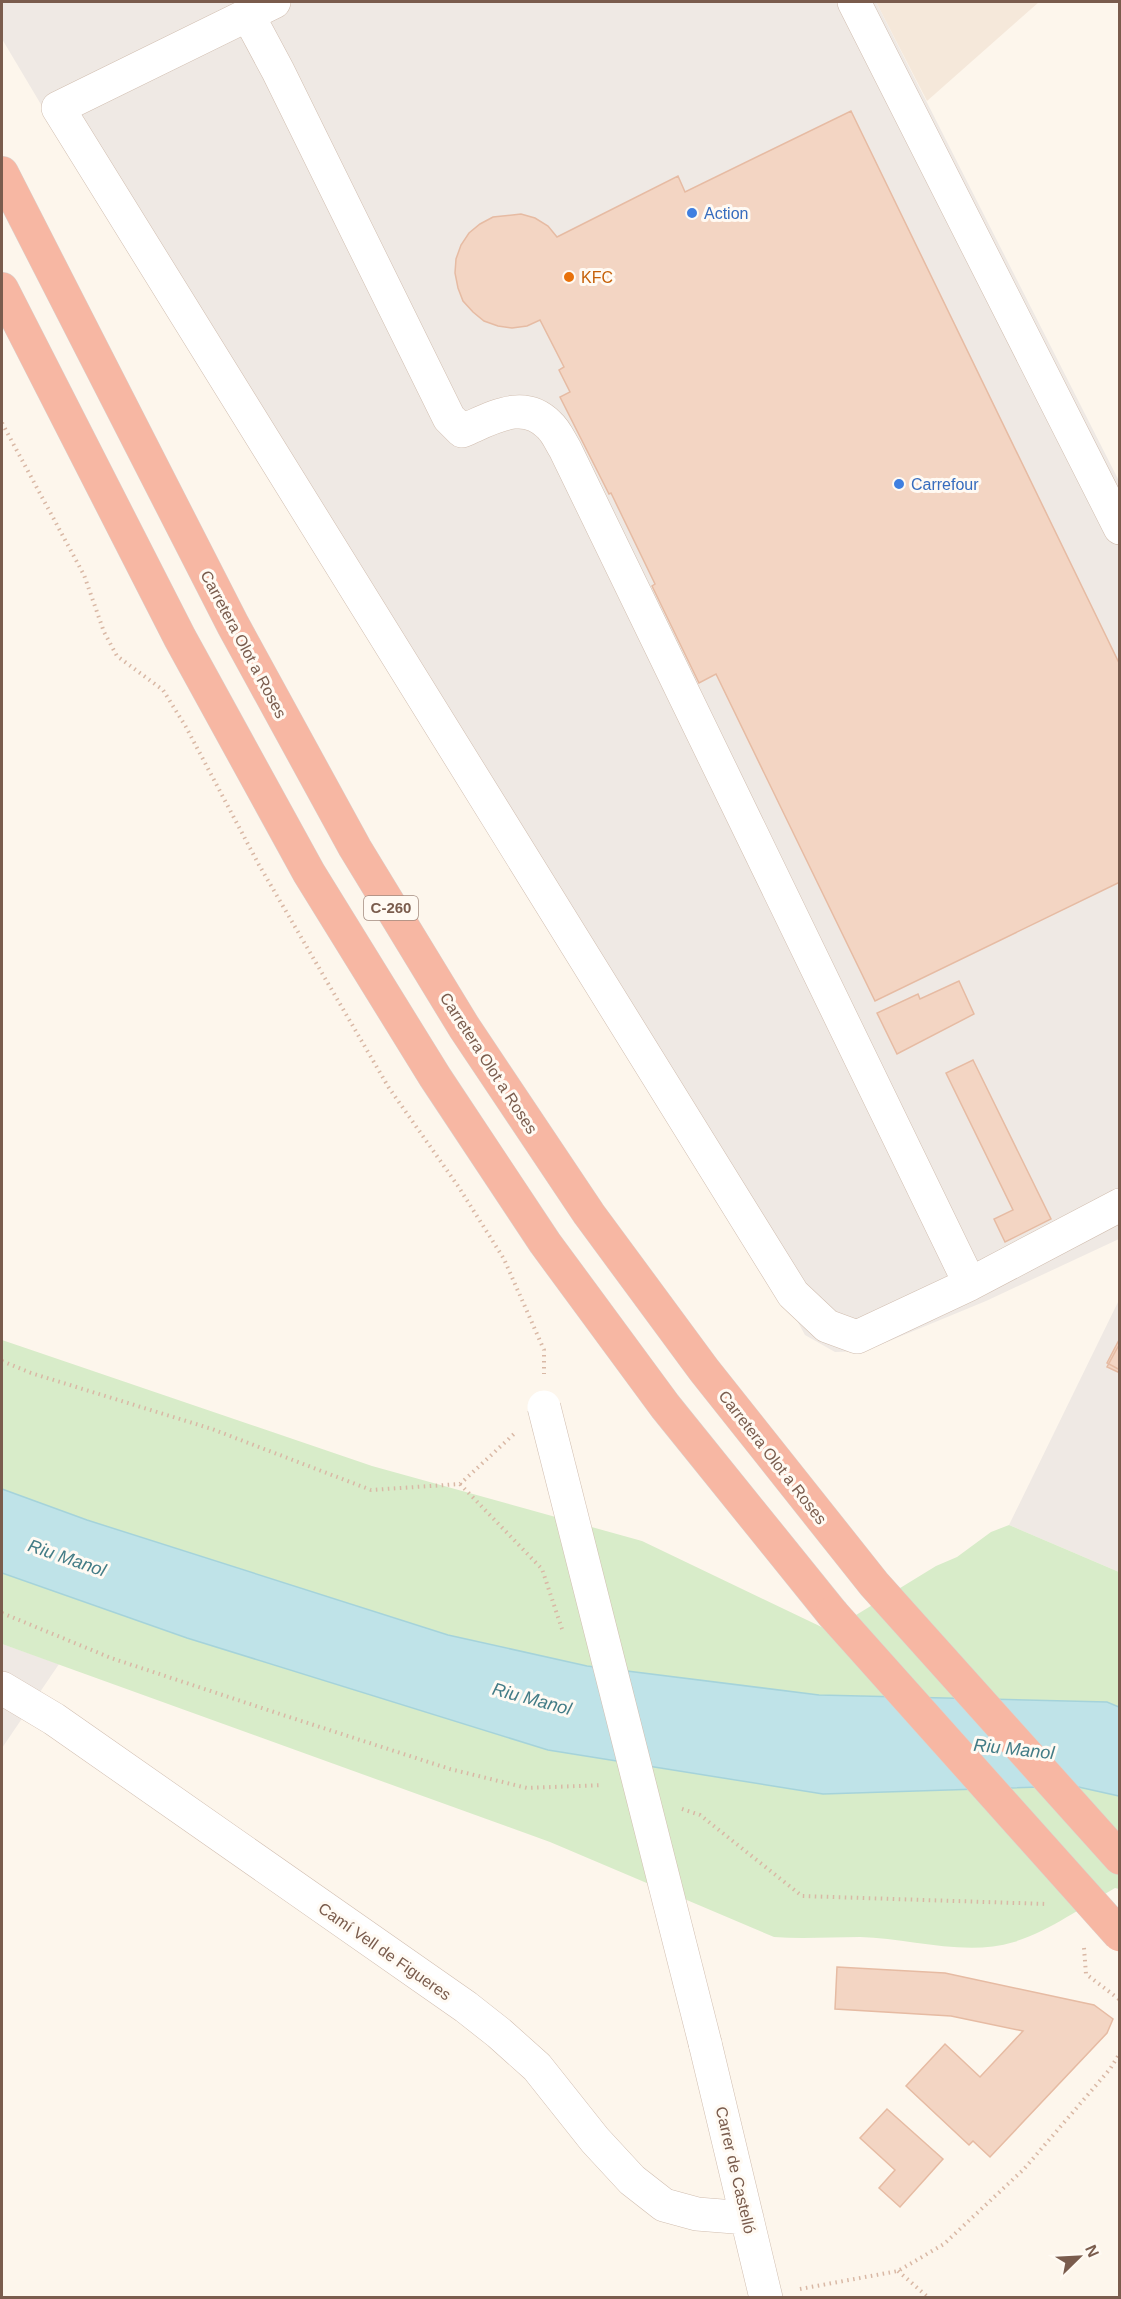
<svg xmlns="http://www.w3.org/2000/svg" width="1121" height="2299" font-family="Helvetica,sans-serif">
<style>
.residential{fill:#f5e8da}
.industrial{fill:#efe9e4}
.green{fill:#d8ecc9}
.water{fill:#bfe3e8;stroke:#a5d3da;stroke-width:1.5}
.building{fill:#f3d5c3;stroke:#e6bba3;stroke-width:1.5}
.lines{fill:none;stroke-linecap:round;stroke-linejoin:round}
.minor-casing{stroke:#d1beb0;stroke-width:34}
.highway-casing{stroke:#dad1cd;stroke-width:34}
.path{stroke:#d9b8a5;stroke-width:4;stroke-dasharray:1.5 4.5;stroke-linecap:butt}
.minor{stroke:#fff;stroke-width:33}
.highway{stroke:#f7b7a3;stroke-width:33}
.minor-bridge-casing{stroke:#d1beb0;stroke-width:34;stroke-linecap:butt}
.highway-bridge-casing{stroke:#dad1cd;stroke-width:34;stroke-linecap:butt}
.minor-bridge{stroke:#fff;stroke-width:33}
.highway-bridge{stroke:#f7b7a3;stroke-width:33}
.shop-dot{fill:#3f7fe0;stroke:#fffaf3;stroke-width:2}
.food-dot{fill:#e8710a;stroke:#fffaf3;stroke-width:2}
.labels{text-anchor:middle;stroke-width:6;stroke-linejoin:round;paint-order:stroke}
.shield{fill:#fffaf3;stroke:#a28b7f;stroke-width:1.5}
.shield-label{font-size:15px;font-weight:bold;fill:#7a5c4d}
.shop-label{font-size:16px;fill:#366cbe;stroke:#fffaf3;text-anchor:start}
.food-label{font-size:16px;fill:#c56008;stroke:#fffaf3;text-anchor:start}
.street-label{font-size:16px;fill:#7a5c4d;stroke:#fffaf3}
.water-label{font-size:18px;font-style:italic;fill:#437c86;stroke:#fffaf3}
</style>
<rect width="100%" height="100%" fill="#fdf6ec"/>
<path class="residential" d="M 876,2 L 1039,2 L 927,101 Z"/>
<path class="industrial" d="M 2,2 L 876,2 L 1119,481 L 1119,1239 L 986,1301 L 865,1351 L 835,1352 L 805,1335 L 783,1295 L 114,227 L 2,39 Z
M 1119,1300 L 1119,1572 L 1009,1525 Z
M 2,1644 L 59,1664 L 2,1748 Z"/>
<path class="green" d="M 2,1340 L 372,1466 L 642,1541 L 830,1631 L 936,1566 L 957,1557 L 991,1532 L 1009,1525 L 1119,1572 L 1119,1707 L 1107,1702 L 819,1695 L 587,1666 L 448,1635 L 87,1520 L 2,1489 Z
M 2,1573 L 187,1638 L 548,1750 L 823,1794 L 1074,1786 L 1119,1796 L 1119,1889 L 1115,1888 C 1083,1906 1050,1931 1014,1942 C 965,1957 910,1938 860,1937 C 831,1937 803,1939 774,1937 L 550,1842 L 2,1644 Z"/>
<path class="water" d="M 2,1489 L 87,1520 L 448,1635 L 587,1666 L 819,1695 L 1107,1702 L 1119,1707 L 1119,1796 L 1074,1786 L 823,1794 L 548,1750 L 187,1638 L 2,1573 Z"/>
<path class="building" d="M 851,111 L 1120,665 L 1120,882 L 875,1001 L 716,674 L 699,683 L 652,586 L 655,584 L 611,493 L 609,494 L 560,397 L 570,392 L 559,370 L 564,367 L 540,320 L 527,326 L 512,328 L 498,326 L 484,321 L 473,312 L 463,301 L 458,288 L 455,273 L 456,259 L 461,245 L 469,233 L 480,224 L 493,217 L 521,214 L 535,218 L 548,226 L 557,237 L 678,176 L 685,192 Z
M 959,981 L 974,1014 L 897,1054 L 877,1013 L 918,994 L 920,999 Z
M 973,1060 L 1051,1219 L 1005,1242 L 994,1219 L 1013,1210 L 946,1073 Z
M 1120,1338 L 1120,1370 L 1107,1363 Z
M 1120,1343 L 1120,1373 L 1107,1367 Z
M 837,1967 L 945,1973 L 1094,2005 L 1113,2019 L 1107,2033 L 990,2157 L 973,2141 L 969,2145 L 906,2086 L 945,2044 L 980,2077 L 1023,2031 L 951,2016 L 835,2009 Z
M 887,2109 L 943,2159 L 900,2207 L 879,2188 L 895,2170 L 860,2138 Z"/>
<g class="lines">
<defs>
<path id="minor" d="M 274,2 L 58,108 L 793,1294 L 827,1326 L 857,1337 L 970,1284 L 1120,1205
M 854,2 L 1120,528
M 248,15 L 278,71 L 449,418 L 462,431 C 491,419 523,398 549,425 C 556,431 560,441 565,449 L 970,1284
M 2,1688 L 54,1719 L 466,2007 L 499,2033 L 537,2067 L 595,2140 L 632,2180 L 664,2205 L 697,2214 L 747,2218
M 705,2043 L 766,2298"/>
<path id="highway" d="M 2,173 L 233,625 L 355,848 L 464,1027 L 589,1214 L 704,1370 L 874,1584 L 1120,1858
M 2,289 L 180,638 L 309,873 L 435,1077 L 545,1243 L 665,1406 L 832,1613"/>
</defs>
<use href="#minor" class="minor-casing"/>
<use href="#highway" class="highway-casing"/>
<path class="path" d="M 2,423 L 84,575 L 104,632 L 117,656 L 163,690 L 186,727 L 259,865 L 389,1088 L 458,1186 L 504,1259 L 544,1350 L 544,1374
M 2,1361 L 31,1373 L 212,1429 L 371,1490 L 460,1484 L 514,1434
M 460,1484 L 542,1569 L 562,1629
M 2,1613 L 111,1658 L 286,1716 L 450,1769 L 527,1788 L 603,1785
M 682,1809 L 700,1815 L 802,1896 L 1047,1904
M 1084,1948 L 1086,1974 L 1120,2000
M 898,2271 L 929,2298
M 800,2289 L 898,2271 L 944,2244 L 1024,2169 L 1110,2069 L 1120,2053"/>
<use href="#minor" class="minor"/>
<use href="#highway" class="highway"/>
<defs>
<path id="minor-bridge" d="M 544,1407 L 705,2043"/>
<path id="highway-bridge" d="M 832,1613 L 1120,1935"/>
</defs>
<use href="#minor-bridge" class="minor-bridge-casing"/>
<use href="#highway-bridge" class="highway-bridge-casing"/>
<use href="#minor-bridge" class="minor-bridge"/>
<use href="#highway-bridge" class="highway-bridge"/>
</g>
<g class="shop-dot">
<circle cx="692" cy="213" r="6"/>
<circle cx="899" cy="484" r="6"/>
</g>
<circle class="food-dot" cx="569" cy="277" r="6"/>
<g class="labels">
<rect class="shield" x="364" y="896" width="54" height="24" rx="4.5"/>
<g class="shield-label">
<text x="391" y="913">C-260</text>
</g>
<g class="shop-label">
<text x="704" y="219">Action</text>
<text x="911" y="490">Carrefour</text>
</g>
<g class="food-label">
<text x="581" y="283">KFC</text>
</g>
<g class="street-label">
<text transform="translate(244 644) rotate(62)" y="6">Carretera Olot a Roses</text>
<text transform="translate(489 1063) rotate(57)" y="6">Carretera Olot a Roses</text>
<text transform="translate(773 1457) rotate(52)" y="6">Carretera Olot a Roses</text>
<text transform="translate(385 1951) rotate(35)" y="6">Camí Vell de Figueres</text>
<text transform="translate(736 2170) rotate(77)" y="6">Carrer de Castelló</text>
</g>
<g class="water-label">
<text transform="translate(67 1558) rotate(19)" y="6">Riu Manol</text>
<text transform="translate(532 1699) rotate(15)" y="6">Riu Manol</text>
<text transform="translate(1014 1749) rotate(6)" y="6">Riu Manol</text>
</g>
</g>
<rect width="1121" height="2299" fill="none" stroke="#7a5c4d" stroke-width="6"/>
<g transform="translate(1079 2257) rotate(66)" stroke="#fffaf3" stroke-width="4.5" paint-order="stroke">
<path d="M0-4.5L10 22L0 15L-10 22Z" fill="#7a5c4d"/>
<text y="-9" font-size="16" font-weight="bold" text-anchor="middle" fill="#7a5c4d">N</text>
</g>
</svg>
